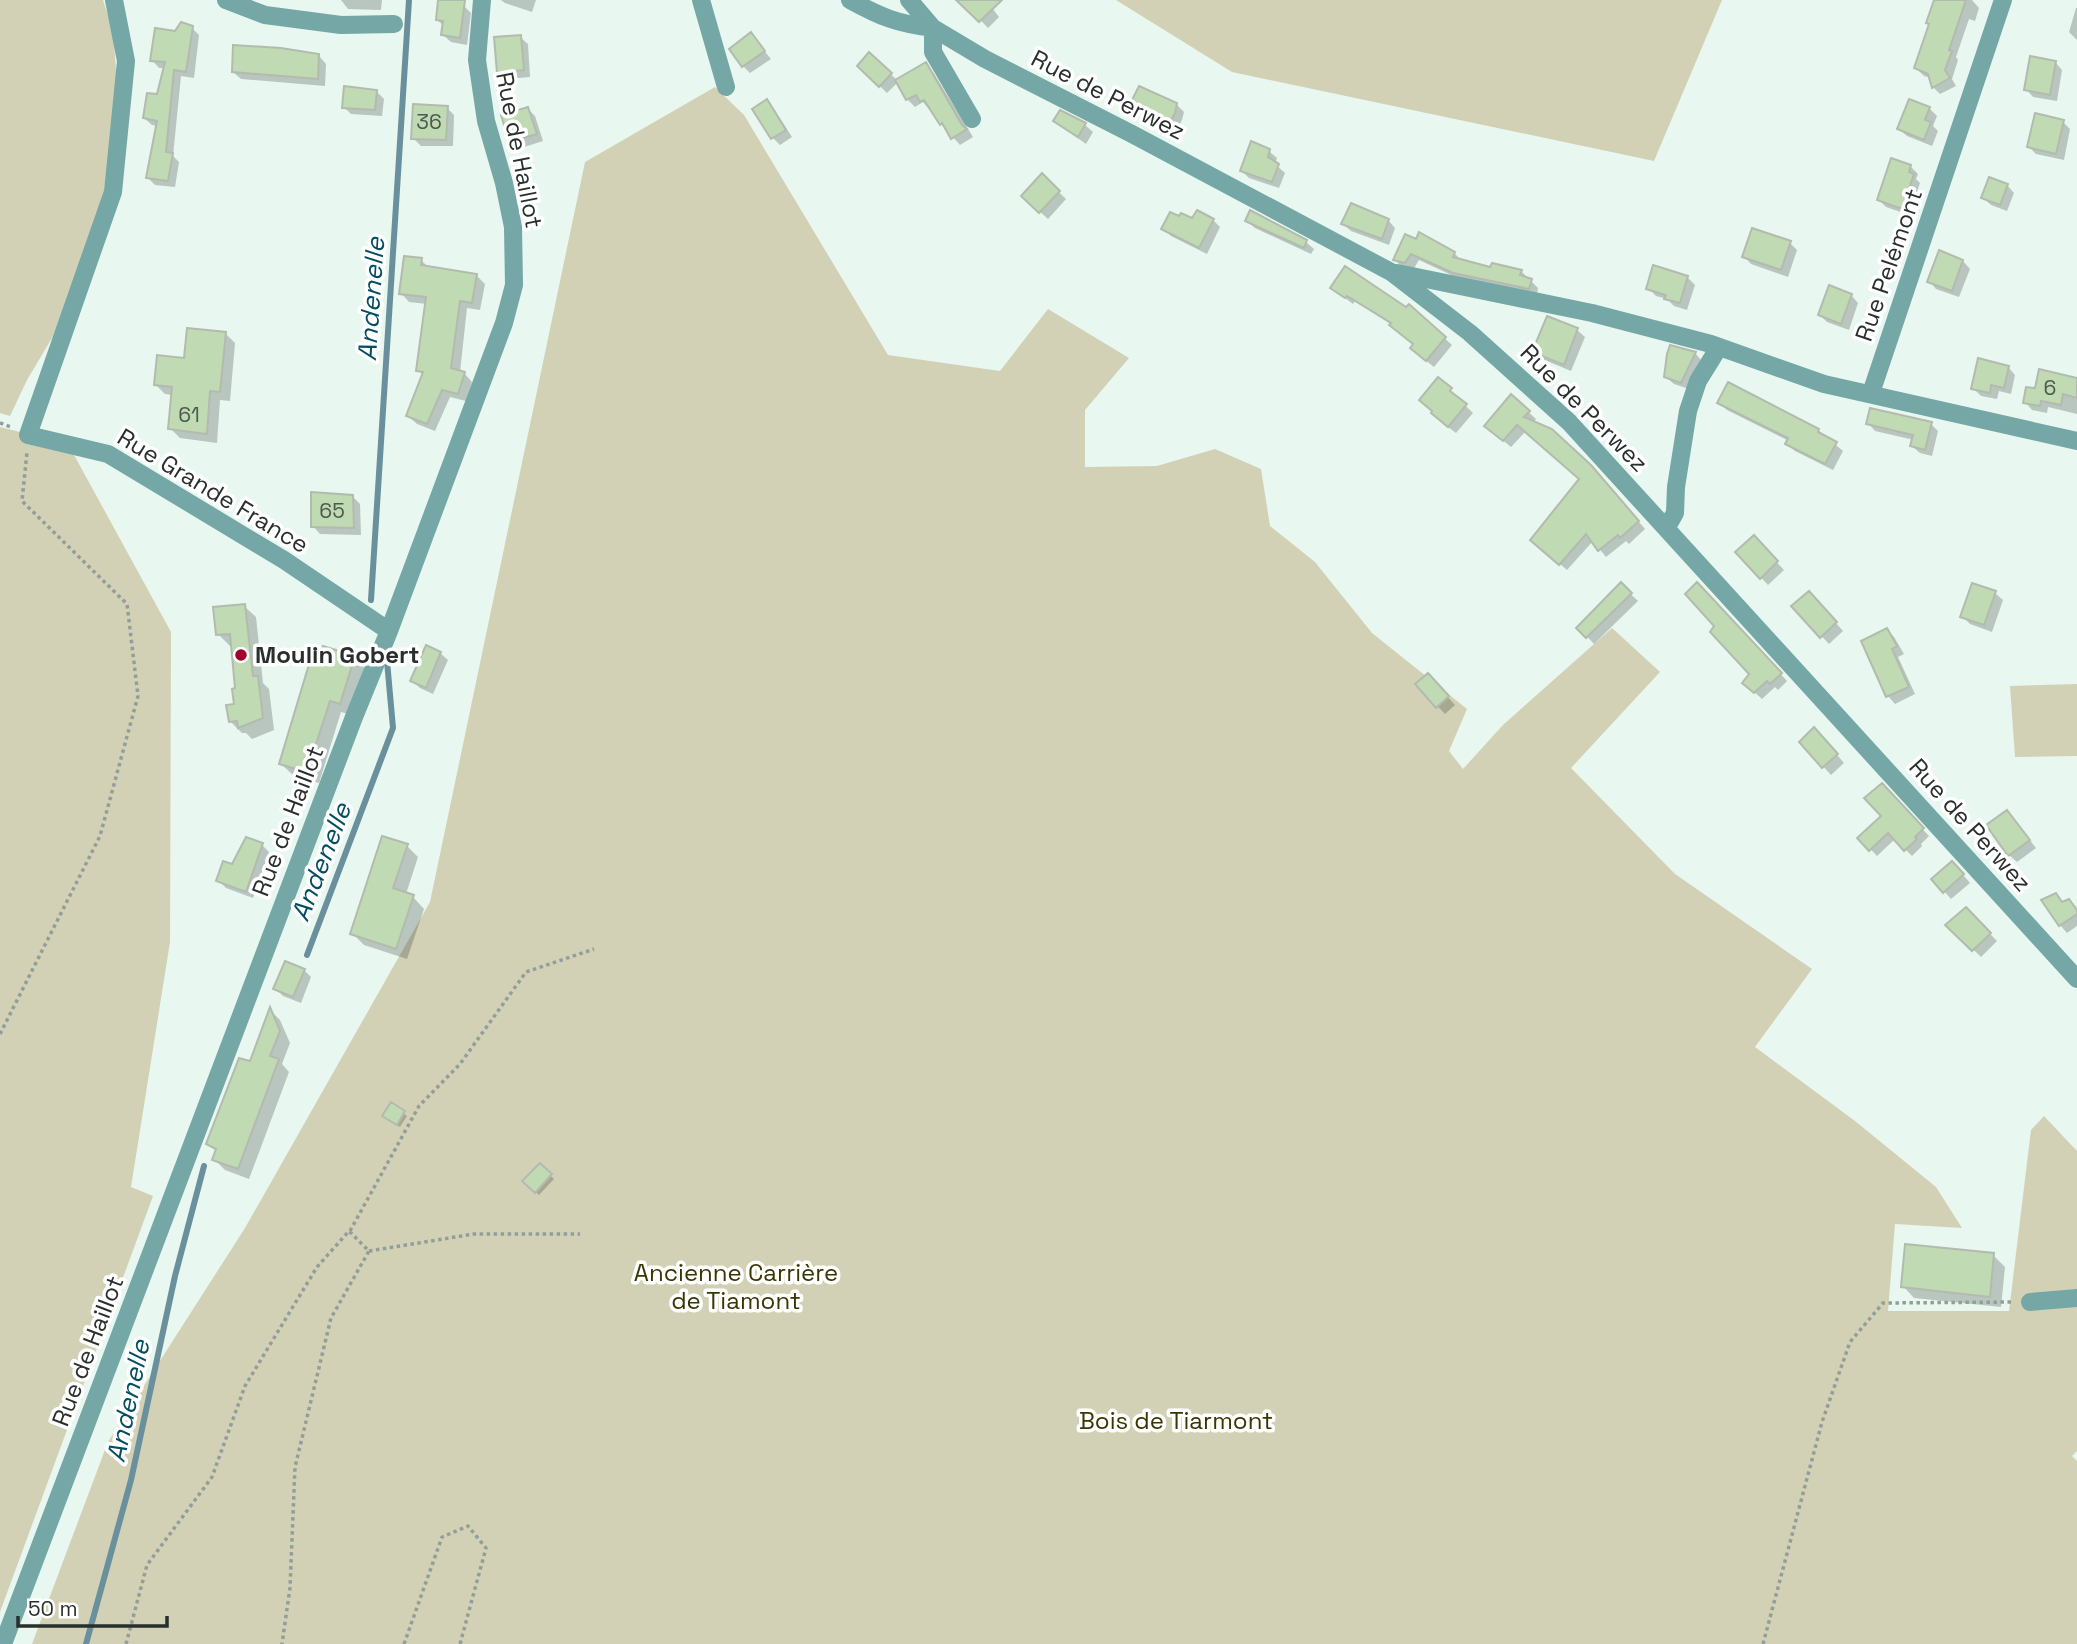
<svg xmlns="http://www.w3.org/2000/svg" width="2077" height="1644" font-family="'Space Grotesk',sans-serif">
<style>
.green{fill:#d2d1b6}
.shadow{fill:#0003}
.lines{fill:none;stroke-linecap:round;stroke-linejoin:round}
.stream{stroke:#6a909d;stroke-width:6}
.building{fill:#c0dab3;stroke:#b3bbaf;stroke-width:2}
.path{stroke:#939e98;stroke-width:3.5;stroke-dasharray:3.5 3.5;stroke-linecap:butt}
.minor{stroke:#74a7a6;stroke-width:18}
.poi-dot{fill:#a2012d;stroke:#fff;stroke-width:2.5}
.labels{text-anchor:middle;stroke-width:7;stroke-linejoin:round;paint-order:stroke}
.number-label{font-size:21px;fill:#4f5a4e}
.street-label{font-size:24px;fill:#292f2c;stroke:#fff}
.poi-label{font-size:24px;font-weight:bold;fill:#292f2c;stroke:#fff;text-anchor:start}
.park-label{font-size:24px;fill:#3a3600;stroke:#fff}
.water-label{font-size:26px;font-style:italic;fill:#024d61;stroke:#fff}
</style>
<rect width="100%" height="100%" fill="#e8f7ef"/>
<path class="green" d="M 0,0 L 103,0 L 113,31 L 119,109 L 110,196 L 88,263 L 52,338 L 27,380 L 10,416 L 0,413 Z
M 1116,0 L 1722,0 L 1654,161 L 1232,72 Z
M 715,87 L 744,115 L 888,355 L 1000,371 L 1048,309 L 1129,358 L 1085,410 L 1085,467 L 1157,466 L 1215,449 L 1261,469 L 1270,526 L 1315,562 L 1372,633 L 1467,709 L 1449,751 L 1463,769 L 1503,725 L 1612,628 L 1660,672 L 1571,768 L 1675,874 L 1812,969 L 1755,1047 L 1855,1121 L 1936,1187 L 1962,1228 L 1895,1224 L 1888,1311 L 2009,1311 L 2031,1130 L 2044,1116 L 2077,1151 L 2077,1451 L 2072,1456 L 2077,1461 L 2077,1644 L 32,1644 L 108,1442 L 245,1228 L 430,902 L 585,162 Z
M 0,427 L 68,444 L 171,632 L 170,942 L 131,1187 L 153,1196 L 0,1612 Z
M 2077,684 L 2077,756 L 2015,757 L 2010,686 Z"/>
<path class="shadow" d="M 341,0 L 382,0 L 381,10 L 348,9 Z
M 501,0 L 536,0 L 532,12 L 505,3 Z
M 961,0 L 986,0 L 999,17 L 988,28 Z
M 1936,0 L 1972,0 L 1979,8 L 1975,21 L 1969,19 L 1956,57 L 1958,60 L 1952,79 L 1956,86 L 1940,94 L 1933,87 L 1931,78 L 1924,76 L 1916,68 Z
M 464,6 L 471,13 L 467,45 L 451,42 L 443,35 L 444,26 L 437,20 Z
M 2076,8 L 2077,8 L 2077,40 L 2069,32 Z
M 192,28 L 199,35 L 194,78 L 181,76 L 173,156 L 179,162 L 175,187 L 155,185 L 148,178 L 157,126 L 152,125 L 144,118 L 158,96 L 165,68 L 159,68 L 152,60 L 176,33 Z
M 751,35 L 771,59 L 750,73 L 743,66 Z
M 520,37 L 528,44 L 530,77 L 507,79 L 499,72 Z
M 870,55 L 897,80 L 925,64 L 933,72 L 973,137 L 960,145 L 941,124 L 931,108 L 929,109 L 923,102 L 915,107 L 907,99 L 898,82 L 887,93 L 859,66 Z
M 319,56 L 326,64 L 325,86 L 241,79 L 233,72 Z
M 2055,62 L 2062,70 L 2057,101 L 2033,97 L 2026,89 Z
M 376,91 L 384,99 L 382,116 L 351,114 L 344,107 Z
M 766,102 L 774,109 L 792,137 L 780,145 L 773,138 Z
M 1176,104 L 1184,112 L 1182,120 L 1177,130 L 1139,113 L 1132,105 Z
M 447,108 L 454,115 L 453,146 L 421,146 L 413,138 Z
M 1929,108 L 1937,116 L 1933,126 L 1938,131 L 1932,146 L 1907,136 L 1899,129 Z
M 528,109 L 535,116 L 543,141 L 518,149 L 511,142 Z
M 1061,113 L 1085,125 L 1093,132 L 1086,144 L 1063,128 L 1055,121 Z
M 2063,122 L 2070,129 L 2064,160 L 2036,154 L 2029,147 Z
M 1269,151 L 1277,158 L 1275,164 L 1285,173 L 1279,188 L 1249,178 L 1242,171 Z
M 1910,166 L 1918,174 L 1916,179 L 1920,183 L 1909,215 L 1886,207 L 1879,200 Z
M 1042,176 L 1066,199 L 1048,219 L 1023,196 Z
M 2007,185 L 2014,193 L 2007,211 L 1991,205 L 1983,198 Z
M 1179,218 L 1192,221 L 1213,220 L 1220,227 L 1207,254 L 1171,236 L 1163,229 Z
M 1388,220 L 1395,228 L 1389,245 L 1351,231 L 1343,224 Z
M 1247,221 L 1306,242 L 1314,249 L 1311,254 L 1255,228 Z
M 1406,236 L 1454,253 L 1462,261 L 1491,269 L 1521,271 L 1538,288 L 1537,295 L 1462,280 L 1419,260 L 1413,270 L 1402,267 L 1395,260 Z
M 1790,243 L 1797,250 L 1788,277 L 1751,264 L 1744,256 Z
M 421,260 L 429,268 L 476,275 L 485,284 L 480,310 L 467,308 L 460,372 L 464,373 L 472,382 L 466,401 L 450,397 L 435,431 L 417,424 L 408,416 L 424,376 L 418,370 L 427,304 L 409,302 L 401,293 Z
M 1963,261 L 1970,269 L 1959,297 L 1936,289 L 1929,281 Z
M 1687,277 L 1695,285 L 1687,310 L 1674,306 L 1667,299 L 1656,296 L 1648,288 Z
M 1332,288 L 1407,309 L 1409,306 L 1452,345 L 1434,367 L 1419,355 L 1415,344 L 1392,325 L 1355,301 L 1353,304 Z
M 1851,295 L 1858,303 L 1849,330 L 1827,322 L 1820,315 Z
M 1577,330 L 1585,337 L 1571,371 L 1542,359 L 1534,352 Z
M 225,333 L 235,343 L 230,401 L 220,400 L 217,443 L 180,438 L 170,428 L 173,395 L 165,394 L 155,384 Z
M 1695,353 L 1702,361 L 1689,389 L 1674,384 L 1666,377 Z
M 2008,367 L 2015,375 L 2011,394 L 1999,391 L 1997,399 L 1981,396 L 1973,388 Z
M 1438,379 L 1473,413 L 1456,433 L 1440,421 Z
M 2077,384 L 2077,414 L 2048,407 L 2047,413 L 2032,410 L 2025,402 L 2036,390 Z
M 1511,396 L 1536,419 L 1533,423 L 1598,474 L 1645,529 L 1629,544 L 1626,541 L 1606,557 L 1593,541 L 1567,570 L 1540,547 L 1581,479 L 1526,431 L 1511,447 L 1494,433 Z
M 1719,403 L 1818,430 L 1843,451 L 1833,470 L 1795,451 L 1787,444 L 1789,441 L 1727,410 Z
M 1868,423 L 1931,424 L 1938,431 L 1932,456 L 1920,453 L 1912,446 L 1914,440 L 1875,431 Z
M 352,496 L 360,504 L 361,535 L 320,534 L 313,526 Z
M 1761,545 L 1784,570 L 1768,585 L 1737,552 Z
M 1621,585 L 1638,601 L 1594,644 L 1579,628 Z
M 1704,591 L 1787,681 L 1778,690 L 1775,687 L 1762,699 L 1751,689 L 1751,674 L 1716,626 Z
M 1995,593 L 2003,600 L 1992,632 L 1970,624 L 1962,616 Z
M 1816,600 L 1843,631 L 1829,644 L 1794,607 Z
M 244,606 L 256,617 L 263,683 L 269,689 L 274,730 L 252,739 L 246,733 L 242,733 L 230,721 L 236,705 L 237,689 L 233,646 L 230,646 L 218,634 Z
M 1887,630 L 1894,637 L 1904,654 L 1898,657 L 1915,694 L 1895,704 L 1888,696 L 1863,642 Z
M 440,653 L 448,660 L 433,694 L 420,688 L 412,681 Z
M 354,658 L 366,669 L 352,715 L 341,712 L 319,783 L 293,775 L 281,764 Z
M 1435,683 L 1455,705 L 1445,714 L 1417,685 Z
M 1822,737 L 1844,763 L 1831,775 L 1801,742 Z
M 1881,785 L 1929,836 L 1921,844 L 1922,846 L 1912,856 L 1895,839 L 1877,856 L 1860,838 L 1883,817 Z
M 2014,820 L 2036,848 L 2017,862 L 2009,855 Z
M 262,845 L 269,852 L 253,898 L 226,888 L 218,880 L 233,866 Z
M 407,846 L 418,857 L 406,894 L 413,897 L 424,909 L 407,959 L 364,945 L 352,933 Z
M 1960,871 L 1970,883 L 1951,899 L 1944,891 Z
M 2056,896 L 2064,903 L 2069,901 L 2077,910 L 2077,926 L 2067,933 L 2060,925 Z
M 1966,909 L 1997,941 L 1981,957 L 1948,925 Z
M 304,970 L 311,977 L 301,1003 L 283,996 L 275,988 Z
M 270,1010 L 280,1020 L 290,1043 L 282,1064 L 289,1072 L 249,1179 L 225,1170 L 214,1159 L 217,1152 L 208,1144 L 251,1063 Z
M 392,1105 L 407,1116 L 400,1127 L 388,1119 Z
M 540,1165 L 554,1179 L 539,1195 L 525,1181 Z
M 1993,1255 L 2005,1267 L 2001,1307 L 1914,1298 L 1903,1286 Z"/>
<g class="lines">
<path class="stream" d="M 371,600 L 409,0
M 307,955 L 393,728 L 387,661
M 86,1644 L 131,1480 L 175,1276 L 204,1166"/>
</g>
<path class="building" d="M 438,0 L 465,0 L 460,38 L 441,35 L 443,21 L 436,20 Z
M 956,0 L 1002,0 L 979,22 Z
M 1934,0 L 1966,0 L 1949,50 L 1952,51 L 1945,70 L 1950,78 L 1932,88 L 1928,74 L 1914,68 L 1929,24 L 1926,23 Z
M 181,22 L 193,26 L 186,72 L 174,70 L 166,152 L 173,153 L 168,181 L 146,178 L 157,121 L 143,118 L 147,93 L 157,94 L 165,62 L 150,61 L 155,28 L 175,31 Z
M 751,32 L 765,51 L 742,67 L 729,49 Z
M 521,35 L 524,70 L 497,73 L 494,37 Z
M 233,45 L 281,48 L 319,54 L 318,79 L 232,72 Z
M 869,52 L 892,73 L 879,87 L 857,66 Z
M 2030,56 L 2056,61 L 2050,95 L 2024,90 Z
M 926,62 L 962,125 L 967,129 L 951,139 L 942,123 L 940,125 L 924,100 L 920,102 L 916,95 L 906,100 L 895,80 Z
M 344,86 L 377,90 L 375,110 L 342,108 Z
M 1139,86 L 1177,103 L 1175,113 L 1169,124 L 1129,106 Z
M 767,99 L 786,130 L 771,139 L 752,109 Z
M 1909,99 L 1930,107 L 1925,120 L 1931,122 L 1924,140 L 1897,129 Z
M 413,104 L 448,106 L 446,140 L 411,139 Z
M 528,107 L 537,134 L 509,142 L 501,115 Z
M 1060,110 L 1086,123 L 1078,137 L 1053,121 Z
M 2035,113 L 2064,120 L 2056,154 L 2027,147 Z
M 1251,141 L 1270,149 L 1268,157 L 1279,164 L 1272,182 L 1240,171 Z
M 1891,158 L 1911,165 L 1909,172 L 1914,174 L 1902,209 L 1877,200 Z
M 1042,173 L 1060,191 L 1039,213 L 1021,196 Z
M 1989,177 L 2008,184 L 2000,205 L 1981,198 Z
M 1351,203 L 1389,219 L 1382,239 L 1341,224 Z
M 1197,210 L 1214,219 L 1199,248 L 1161,229 L 1170,212 L 1179,216 L 1181,213 L 1192,218 Z
M 1250,210 L 1307,240 L 1304,248 L 1245,221 Z
M 1752,228 L 1791,241 L 1781,270 L 1742,257 Z
M 1419,232 L 1455,252 L 1453,257 L 1490,267 L 1492,263 L 1522,270 L 1520,275 L 1532,279 L 1529,289 L 1453,273 L 1411,254 L 1405,263 L 1393,260 L 1405,234 L 1416,239 Z
M 1939,250 L 1963,260 L 1952,291 L 1927,282 Z
M 404,256 L 422,258 L 421,265 L 477,274 L 472,303 L 460,301 L 451,368 L 465,372 L 458,394 L 442,390 L 427,424 L 406,416 L 423,372 L 416,371 L 426,297 L 399,294 Z
M 1653,265 L 1688,276 L 1680,303 L 1664,299 L 1666,295 L 1646,289 Z
M 1345,266 L 1406,307 L 1409,304 L 1446,337 L 1426,361 L 1410,348 L 1413,344 L 1389,325 L 1391,323 L 1347,296 L 1345,298 L 1330,288 Z
M 1829,285 L 1852,294 L 1841,324 L 1818,315 Z
M 1547,316 L 1578,328 L 1564,365 L 1532,352 Z
M 187,328 L 226,332 L 220,392 L 210,391 L 207,434 L 168,429 L 172,387 L 154,385 L 157,355 L 184,358 Z
M 1670,345 L 1696,352 L 1681,383 L 1664,377 L 1667,354 Z
M 1978,358 L 2009,366 L 2004,388 L 1991,385 L 1990,393 L 1971,389 Z
M 2039,369 L 2077,378 L 2077,398 L 2063,394 L 2061,405 L 2041,401 L 2040,406 L 2023,403 L 2026,387 L 2035,388 Z
M 1438,377 L 1452,388 L 1450,391 L 1467,404 L 1448,427 L 1431,413 L 1432,411 L 1419,400 Z
M 1728,382 L 1819,429 L 1818,432 L 1837,442 L 1825,464 L 1785,444 L 1788,438 L 1717,403 Z
M 1511,394 L 1530,411 L 1524,417 L 1552,429 L 1591,465 L 1639,521 L 1620,538 L 1618,535 L 1598,551 L 1586,534 L 1559,565 L 1530,540 L 1579,479 L 1517,425 L 1503,441 L 1484,426 Z
M 1870,408 L 1932,422 L 1925,450 L 1910,446 L 1913,435 L 1866,424 Z
M 311,492 L 353,495 L 354,528 L 311,527 Z
M 1754,535 L 1778,561 L 1760,579 L 1735,552 Z
M 1621,582 L 1632,593 L 1586,638 L 1576,628 Z
M 1697,582 L 1782,673 L 1770,684 L 1767,681 L 1754,693 L 1742,683 L 1749,674 L 1710,632 L 1714,626 L 1685,594 Z
M 1972,583 L 1996,591 L 1984,625 L 1960,617 Z
M 1809,591 L 1837,622 L 1820,638 L 1791,606 Z
M 245,604 L 253,676 L 258,676 L 263,718 L 238,728 L 237,721 L 229,722 L 226,705 L 234,704 L 232,689 L 235,688 L 230,634 L 216,635 L 213,607 Z
M 1887,628 L 1897,646 L 1892,649 L 1909,687 L 1886,697 L 1861,641 Z
M 426,645 L 441,652 L 426,688 L 410,681 Z
M 323,646 L 355,656 L 340,704 L 330,701 L 307,772 L 279,764 L 313,651 L 321,653 Z
M 1428,673 L 1449,696 L 1436,708 L 1415,684 Z
M 1814,727 L 1838,754 L 1822,768 L 1799,742 Z
M 1882,783 L 1924,828 L 1915,837 L 1917,839 L 1904,851 L 1888,833 L 1869,851 L 1857,838 L 1881,816 L 1864,798 Z
M 2007,810 L 2030,840 L 2008,856 L 1986,825 Z
M 382,836 L 408,844 L 393,888 L 414,895 L 396,949 L 350,934 Z
M 246,837 L 263,843 L 246,892 L 216,881 L 223,861 L 232,864 Z
M 1952,861 L 1964,874 L 1943,893 L 1931,879 Z
M 2056,893 L 2062,902 L 2069,899 L 2077,910 L 2077,914 L 2059,926 L 2041,900 Z
M 1966,907 L 1991,933 L 1972,951 L 1945,925 Z
M 285,961 L 305,969 L 293,997 L 273,989 Z
M 270,1007 L 280,1031 L 270,1056 L 279,1059 L 238,1169 L 212,1160 L 216,1149 L 206,1144 L 239,1058 L 250,1061 Z
M 391,1102 L 405,1111 L 397,1125 L 382,1116 Z
M 540,1163 L 552,1174 L 535,1193 L 522,1181 Z
M 1905,1244 L 1994,1253 L 1990,1297 L 1901,1287 Z"/>
<g class="lines">
<path class="path" d="M 0,423 L 11,427
M 0,1034 L 100,836 L 138,696 L 127,604 L 22,501 L 27,452
M 350,1231 L 419,1106 L 460,1064 L 526,972 L 594,949
M 369,1251 L 474,1234 L 580,1234
M 126,1644 L 147,1565 L 212,1477 L 245,1386 L 317,1267 L 349,1231 L 369,1251 L 331,1318 L 295,1467 L 290,1588 L 282,1644
M 404,1644 L 442,1537 L 468,1526 L 486,1548 L 460,1644
M 1763,1644 L 1822,1422 L 1850,1342 L 1883,1303 L 2014,1302"/>
<path class="minor" d="M 114,0 L 126,61 L 113,192 L 28,435 L 108,454 L 284,560 L 389,631
M 226,0 L 265,15 L 341,25 L 394,24
M 701,0 L 726,87
M 850,0 C 881,17 898,24 933,28 L 933,52 L 972,119
M 909,0 L 933,28 L 985,59 L 1132,134 L 1391,272 L 1470,333 L 1569,422 L 2077,979
M 1397,273 L 1592,313 L 1711,344 L 1824,384 L 2077,441
M 1871,393 L 2003,0
M 1667,527 L 1675,513 L 1676,487 L 1688,411 L 1698,381 L 1719,347
M 2030,1302 L 2077,1298
M 3,1644 L 354,717 L 389,631 L 504,323 L 514,285 L 513,227 L 504,183 L 486,121 L 477,60 L 482,0"/>
</g>
<circle class="poi-dot" cx="241" cy="655" r="7"/>
<g class="labels">
<g class="number-label">
<text x="429" y="129">36</text>
<text x="2050" y="395">6</text>
<text x="189" y="422">61</text>
<text x="332" y="518">65</text>
</g>
<g class="street-label">
<text transform="translate(1108 95) rotate(27)" y="8">Rue de Perwez</text>
<text transform="translate(519 150) rotate(79)" y="8">Rue de Haillot</text>
<text transform="translate(1889 265) rotate(-71)" y="8">Rue Pelémont</text>
<text transform="translate(1584 408) rotate(45)" y="8">Rue de Perwez</text>
<text transform="translate(213 491) rotate(31)" y="8">Rue Grande France</text>
<text transform="translate(288 821) rotate(-69)" y="8">Rue de Haillot</text>
<text transform="translate(1970 825) rotate(48)" y="8">Rue de Perwez</text>
<text transform="translate(88 1351) rotate(-69)" y="8">Rue de Haillot</text>
</g>
<g class="poi-label">
<text x="255" y="663">Moulin Gobert</text>
</g>
<g class="park-label">
<text x="736" y="1281">Ancienne Carrière<tspan x="736" dy="28">de Tiamont</tspan></text>
<text x="1176" y="1429">Bois de Tiarmont</text>
</g>
<g class="water-label">
<text transform="translate(371 299) rotate(-86)" y="9">Andenelle</text>
<text transform="translate(321 862) rotate(-69)" y="9">Andenelle</text>
<text transform="translate(128 1401) rotate(-78)" y="9">Andenelle</text>
</g>
</g>
<path d="M18 1616v10h149v-10" fill="none" stroke="#292f2c" stroke-width="3.5"/>
<text x="28" y="1616" font-size="21" fill="#292f2c" stroke="#ffffff" stroke-width="5" paint-order="stroke">50 m</text>
</svg>
